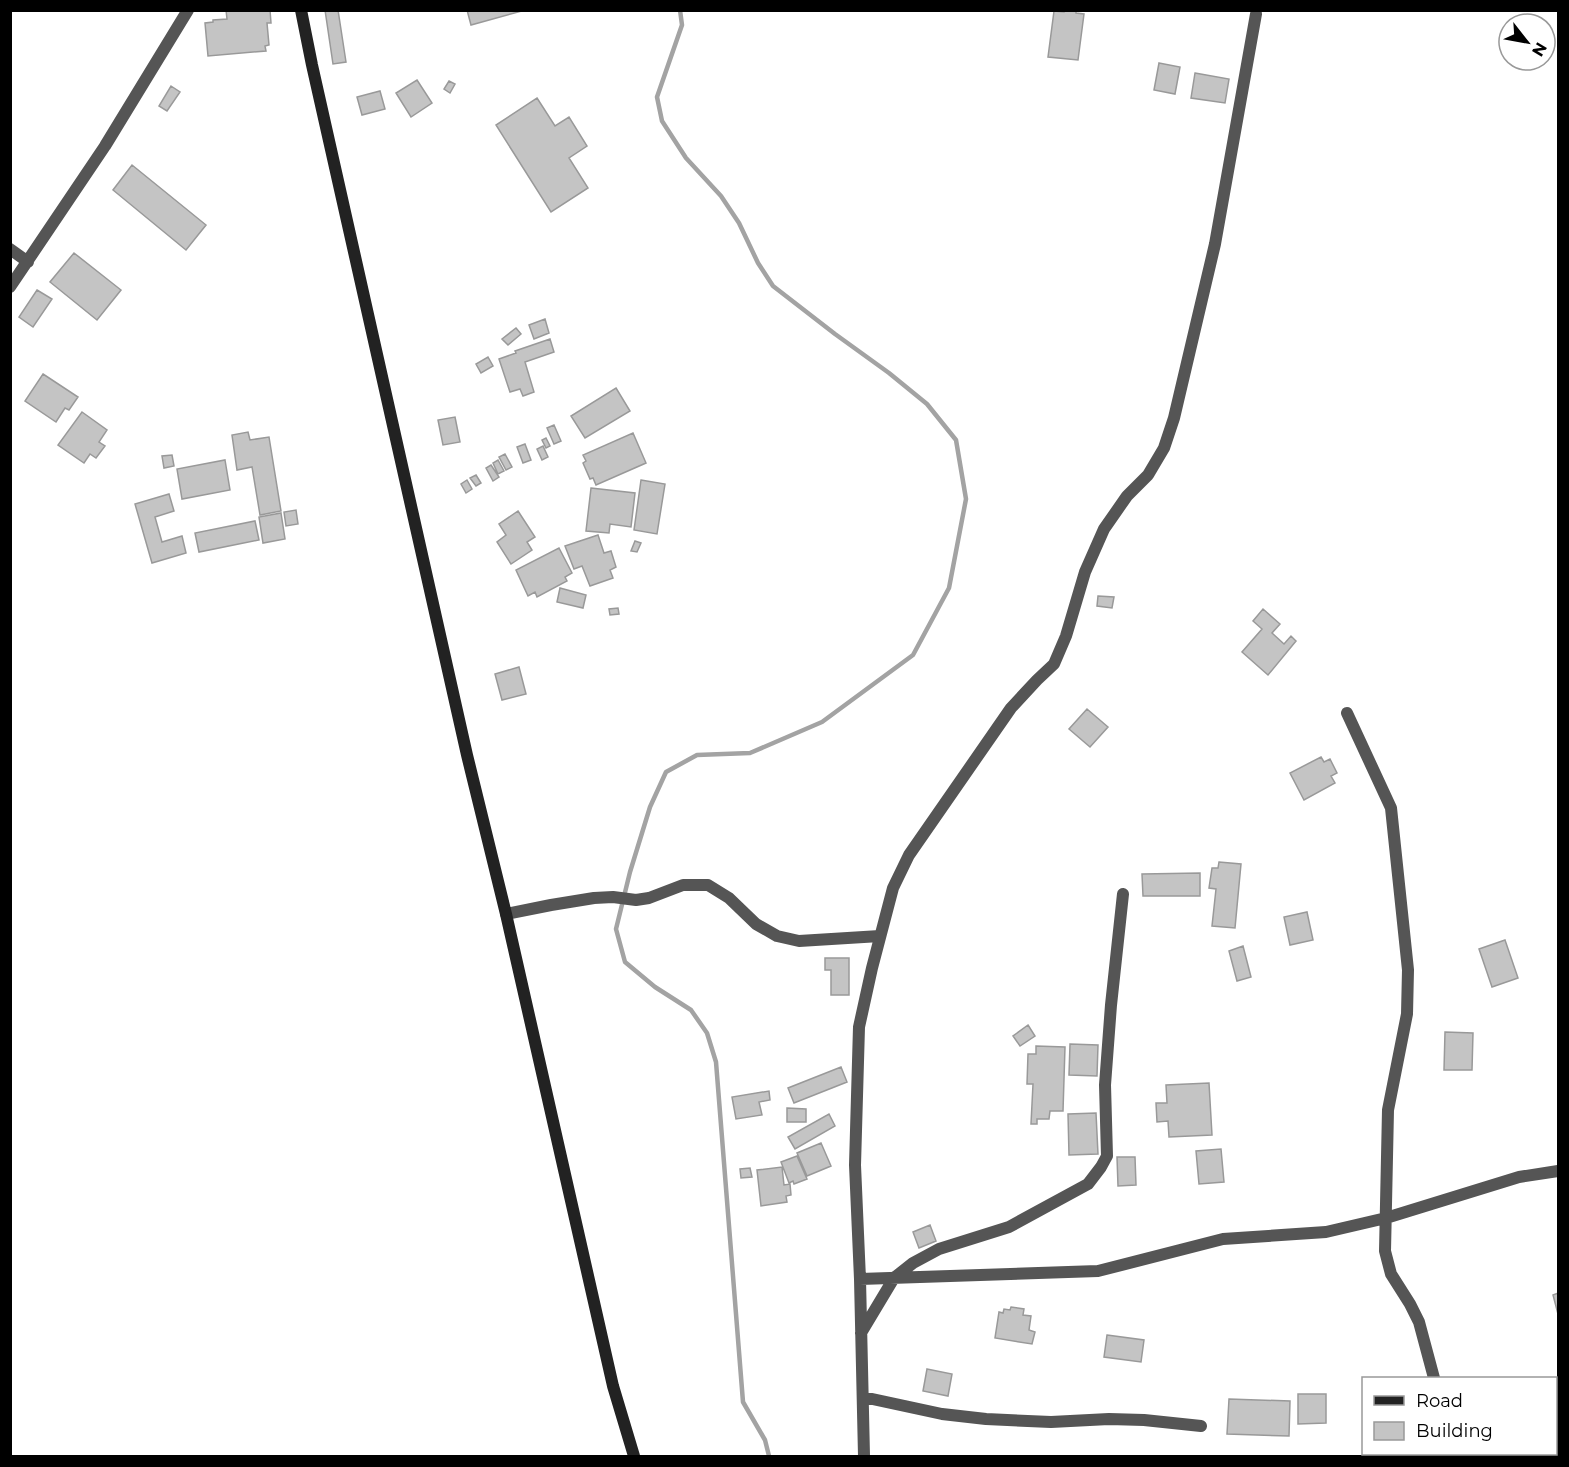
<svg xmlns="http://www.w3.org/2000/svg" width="1569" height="1467" font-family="Montserrat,sans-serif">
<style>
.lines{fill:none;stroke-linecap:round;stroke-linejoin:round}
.stream{stroke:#a3a3a3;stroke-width:4.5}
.building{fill:#c4c4c4;stroke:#999;stroke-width:1.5}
.street{stroke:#555;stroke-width:12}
.secondary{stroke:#222;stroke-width:12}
</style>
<rect width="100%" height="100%" fill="#fff"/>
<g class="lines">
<path class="stream" d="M 680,10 L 682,25 L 657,97 L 662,121 L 686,158 L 721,196 L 739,223 L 758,263 L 773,286 L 835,334 L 889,373 L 927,404 L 956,440 L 966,499 L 949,588 L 913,655 L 822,722 L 750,753 L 697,755 L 666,772 L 650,807 L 630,872 L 616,929 L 625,962 L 655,987 L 691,1010 L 707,1033 L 716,1062 L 743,1402 L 765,1440 L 769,1456"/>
</g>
<path class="building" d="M 226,10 L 270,10 L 271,23 L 267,23 L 269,45 L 265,46 L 266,51 L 208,56 L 205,23 L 213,22 L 213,20 L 227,19 Z
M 325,10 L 338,10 L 346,62 L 333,64 Z
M 467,10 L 522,10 L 522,11 L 471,25 Z
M 1064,10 L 1076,10 L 1076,13 L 1084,14 L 1078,60 L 1048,57 L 1054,11 L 1064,12 Z
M 1159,63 L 1180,67 L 1175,94 L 1154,90 Z
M 1195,73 L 1229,79 L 1225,103 L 1191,98 Z
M 417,80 L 432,103 L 411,117 L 396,93 Z
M 449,81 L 455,84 L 450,93 L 444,89 Z
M 171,86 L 180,92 L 167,111 L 159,106 Z
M 380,91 L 385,109 L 362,115 L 357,97 Z
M 537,98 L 555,126 L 569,117 L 587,146 L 569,158 L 588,188 L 551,212 L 496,125 Z
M 132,165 L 206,225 L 186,250 L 113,190 Z
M 74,253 L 121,290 L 97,320 L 50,282 Z
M 37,290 L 52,299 L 33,327 L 19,317 Z
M 545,319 L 549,333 L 534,339 L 529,325 Z
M 516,328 L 521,334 L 508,345 L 502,339 Z
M 550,339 L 554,352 L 525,362 L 534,392 L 523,396 L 520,389 L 510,392 L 499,359 L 516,353 L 515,351 Z
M 488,357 L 493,366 L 481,373 L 476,364 Z
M 43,374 L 78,397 L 69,410 L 65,408 L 56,422 L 25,401 Z
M 616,388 L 630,411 L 585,438 L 571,416 Z
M 82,412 L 107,430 L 99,442 L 105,446 L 96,458 L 90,454 L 84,463 L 58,445 Z
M 455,417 L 460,442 L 443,445 L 438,420 Z
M 554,425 L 561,441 L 554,444 L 547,428 Z
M 248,432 L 250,440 L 269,437 L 281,511 L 260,515 L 252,467 L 237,470 L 232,435 Z
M 633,433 L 646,463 L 596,485 L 593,478 L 590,479 L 583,463 L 586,461 L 583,455 Z
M 546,438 L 550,446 L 546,448 L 542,440 Z
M 525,444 L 531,460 L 523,463 L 517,447 Z
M 543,446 L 548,457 L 542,460 L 537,449 Z
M 505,454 L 512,467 L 506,470 L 499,457 Z
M 172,455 L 174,466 L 164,468 L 162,456 Z
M 225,460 L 230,490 L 182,499 L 177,469 Z
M 498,460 L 504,471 L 498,474 L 493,463 Z
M 491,465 L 499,477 L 493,481 L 486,468 Z
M 476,475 L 481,483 L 476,486 L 470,478 Z
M 467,480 L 472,489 L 466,493 L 461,484 Z
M 641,480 L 665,484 L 657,534 L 634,530 Z
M 591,488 L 635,493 L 631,527 L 610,524 L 609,533 L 586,531 Z
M 169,494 L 174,511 L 155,517 L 162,542 L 182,536 L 186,553 L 152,563 L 135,504 Z
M 296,510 L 298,524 L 286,526 L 284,512 Z
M 518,511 L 535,537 L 527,542 L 532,550 L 511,564 L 497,542 L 506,535 L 499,524 Z
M 281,513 L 285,539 L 263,543 L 259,517 Z
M 255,521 L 259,540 L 199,552 L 195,533 Z
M 598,535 L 604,553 L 611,551 L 616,567 L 610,570 L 613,578 L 590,586 L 582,566 L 574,569 L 565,546 Z
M 635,541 L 641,543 L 637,552 L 631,551 Z
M 559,548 L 572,573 L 565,577 L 567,581 L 537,597 L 535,592 L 528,596 L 516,570 Z
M 560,588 L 586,595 L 583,608 L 557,602 Z
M 1098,596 L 1114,597 L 1112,608 L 1097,606 Z
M 618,608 L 619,614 L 610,615 L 609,609 Z
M 1263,609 L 1280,624 L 1272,633 L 1284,644 L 1291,636 L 1296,641 L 1268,675 L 1242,652 L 1262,629 L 1253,621 Z
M 519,667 L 526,694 L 502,700 L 495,674 Z
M 1087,709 L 1108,727 L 1090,747 L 1069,729 Z
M 1321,757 L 1324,762 L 1330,759 L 1337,773 L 1331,776 L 1335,783 L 1304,800 L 1290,773 Z
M 1219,862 L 1241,864 L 1235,928 L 1212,926 L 1216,889 L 1209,888 L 1212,868 L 1218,868 Z
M 1200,873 L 1200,896 L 1143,896 L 1142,874 Z
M 1307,912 L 1313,940 L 1290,945 L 1284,917 Z
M 1505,940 L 1518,978 L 1492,987 L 1479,949 Z
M 1243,946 L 1251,977 L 1237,981 L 1229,951 Z
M 825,958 L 849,958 L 849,995 L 831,995 L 831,970 L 825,970 Z
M 1028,1025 L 1035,1036 L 1020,1046 L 1013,1036 Z
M 1445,1032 L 1473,1033 L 1472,1070 L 1444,1070 Z
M 1070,1044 L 1098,1045 L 1097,1076 L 1069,1075 Z
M 1036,1046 L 1065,1047 L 1063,1111 L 1050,1111 L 1049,1119 L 1037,1119 L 1037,1124 L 1031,1124 L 1033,1084 L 1027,1084 L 1028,1054 L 1036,1054 Z
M 841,1067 L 847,1082 L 794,1103 L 788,1088 Z
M 1209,1083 L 1212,1135 L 1169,1137 L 1168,1121 L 1157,1122 L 1156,1103 L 1167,1103 L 1166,1085 Z
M 769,1091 L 770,1100 L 759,1102 L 762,1115 L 736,1119 L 732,1097 Z
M 787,1108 L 806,1109 L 806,1122 L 787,1122 Z
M 1096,1113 L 1098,1154 L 1069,1155 L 1068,1114 Z
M 829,1114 L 835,1126 L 795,1149 L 788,1137 Z
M 821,1143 L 831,1166 L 807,1176 L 797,1153 Z
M 1221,1149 L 1224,1182 L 1199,1184 L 1196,1151 Z
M 797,1156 L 807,1179 L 794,1184 L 793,1181 L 789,1183 L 781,1162 Z
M 1117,1157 L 1135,1157 L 1136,1185 L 1118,1186 Z
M 782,1167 L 784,1185 L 790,1184 L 791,1195 L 786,1196 L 787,1202 L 761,1206 L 757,1170 Z
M 750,1168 L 752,1177 L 741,1178 L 740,1169 Z
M 930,1225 L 936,1241 L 919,1248 L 913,1232 Z
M 1558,1293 L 1558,1314 L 1553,1295 Z
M 1011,1307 L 1024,1309 L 1023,1315 L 1031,1316 L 1029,1330 L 1035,1332 L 1032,1344 L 995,1338 L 999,1312 L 1003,1313 L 1004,1309 L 1010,1310 Z
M 1107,1335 L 1144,1340 L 1141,1362 L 1104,1357 Z
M 927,1369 L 952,1374 L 948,1396 L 923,1391 Z
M 1298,1394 L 1326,1394 L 1326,1423 L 1298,1424 Z
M 1229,1399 L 1290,1401 L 1289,1436 L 1227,1434 Z
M 1513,1454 L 1535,1454 L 1537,1456 L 1508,1456 Z"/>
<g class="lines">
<path class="street" d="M 10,249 L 28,262
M 10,287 L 105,146 L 188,10
M 1347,713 L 1391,808 L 1408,970 L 1407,1014 L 1388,1110 L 1385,1251 L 1391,1274 L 1410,1304 L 1419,1322 L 1434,1378
M 506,914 L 551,905 L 594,898 L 613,897 L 636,900 L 649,898 L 683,885 L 708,885 L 729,898 L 756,924 L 777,936 L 799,941 L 880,936
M 860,1279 L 1098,1271 L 1223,1239 L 1326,1232 L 1386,1218 L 1519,1177 L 1558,1171
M 861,1333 L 894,1278 L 913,1263 L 939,1249 L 1009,1227 L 1088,1184 L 1101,1167 L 1107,1156 L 1105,1085 L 1111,1005 L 1123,894
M 863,1397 L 942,1414 L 986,1419 L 1051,1422 L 1109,1419 L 1144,1420 L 1201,1426
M 1452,1454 L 1452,1456
M 864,1456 L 860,1279 L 855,1165 L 859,1027 L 872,968 L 893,888 L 909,855 L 1011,708 L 1037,680 L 1054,664 L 1066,636 L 1085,572 L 1104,529 L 1127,496 L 1148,475 L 1164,448 L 1174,418 L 1215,244 L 1256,14"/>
<path class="secondary" d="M 301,10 L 312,65 L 467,755 L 506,914 L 613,1386 L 634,1456"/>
</g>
<rect width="1569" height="1467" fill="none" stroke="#000000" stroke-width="24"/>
<rect x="1362" y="1377" width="195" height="78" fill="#ffffff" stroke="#999999" stroke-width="1.5"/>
<rect x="1374" y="1396" width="30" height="9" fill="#222222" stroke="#999999" stroke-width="1.5"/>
<text x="1416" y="1407" font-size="18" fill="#000000">Road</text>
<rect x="1374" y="1422" width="30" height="18" fill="#c4c4c4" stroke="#999999" stroke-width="1.5"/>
<text x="1416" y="1437" font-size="18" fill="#000000">Building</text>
<g transform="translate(1527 42) rotate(121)"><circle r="28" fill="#ffffff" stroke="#999999" stroke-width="1.5"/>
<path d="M0-4.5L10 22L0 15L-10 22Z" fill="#000000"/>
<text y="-9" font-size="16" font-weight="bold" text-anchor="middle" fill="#000000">N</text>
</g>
</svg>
